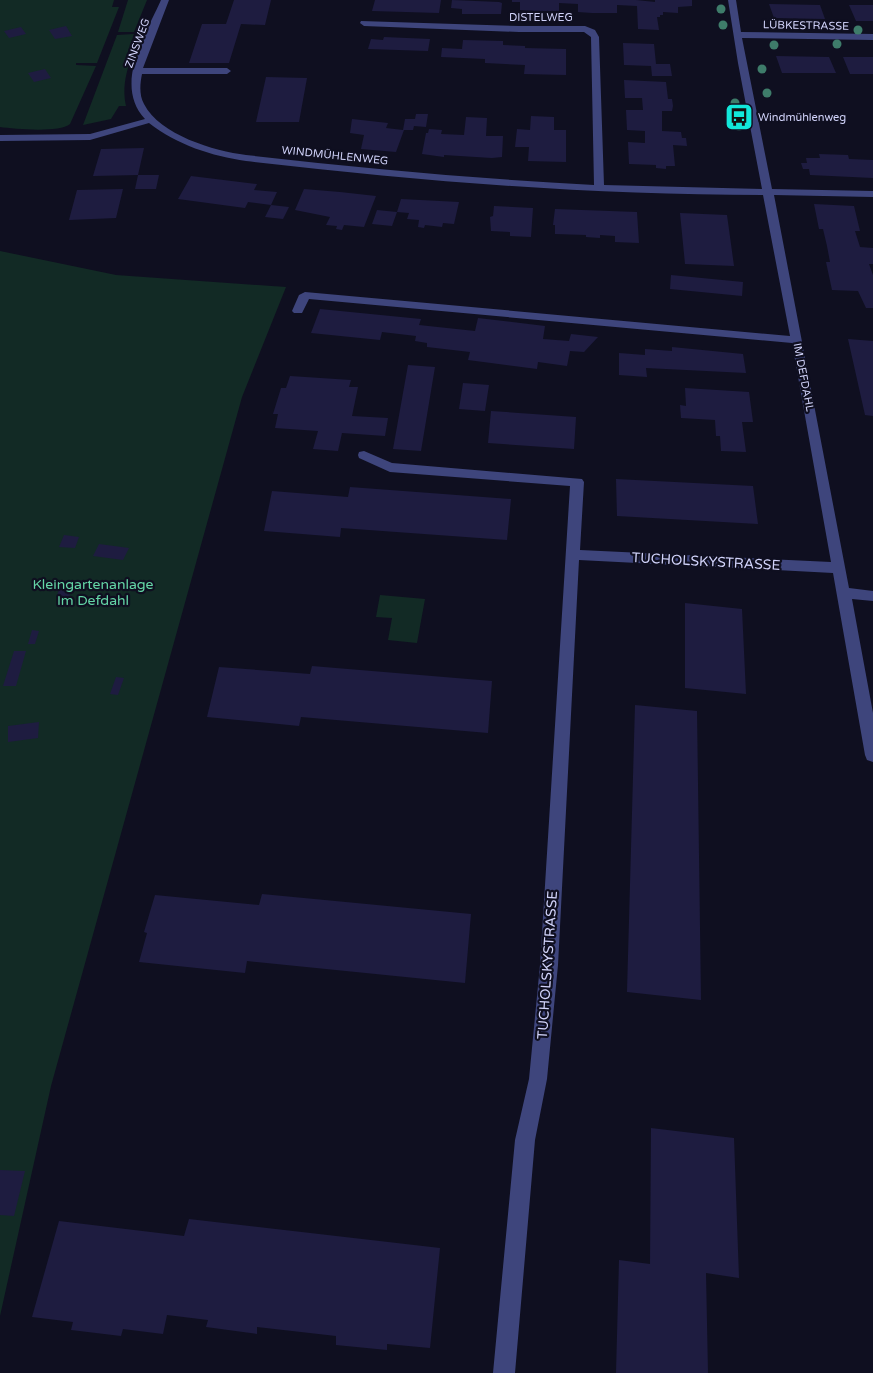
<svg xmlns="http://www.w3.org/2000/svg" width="873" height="1373" font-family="'Varela Round',sans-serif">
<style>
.green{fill:#122a25}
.building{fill:#1e1c40}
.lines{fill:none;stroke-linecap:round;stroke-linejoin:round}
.minor{fill:#3e457c;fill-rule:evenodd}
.tree{fill:#3e7c6a}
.labels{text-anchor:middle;stroke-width:4.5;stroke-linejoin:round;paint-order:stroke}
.far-street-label{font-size:11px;fill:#d2d4fb;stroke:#0f0f20}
.far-poi-label{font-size:11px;fill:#d2d4fb;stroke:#0f0f20;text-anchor:start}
.street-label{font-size:14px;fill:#d2d4fb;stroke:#0f0f20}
.park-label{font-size:14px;fill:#64d5a6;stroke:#0f0f20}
</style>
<rect width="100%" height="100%" fill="#0f0f20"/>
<path class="green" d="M 0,0 L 114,0 L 112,7 L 119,7 L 97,63 L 76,63 L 76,65 L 96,66 L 70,124 C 59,133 15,129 0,127 Z
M 128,0 L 147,0 L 134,32 L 118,32 Z
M 134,34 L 126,57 L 131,57 C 126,74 122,88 126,106 L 119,106 L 111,119 L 83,125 L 117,35 Z
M 0,251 L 116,275 L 286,287 L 242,397 L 51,1086 L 0,1316 Z
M 380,595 L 425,599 L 417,643 L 388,640 L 392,618 L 376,617 Z"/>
<path class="building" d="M 234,0 L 271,0 L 265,25 L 241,24 L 229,63 L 189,63 L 202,24 L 226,24 Z
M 375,0 L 441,0 L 439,13 L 372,11 Z
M 452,0 L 499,2 L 502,3 L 501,14 L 462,14 L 462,9 L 451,8 Z
M 512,0 L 636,0 L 655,2 L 655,0 L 692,0 L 692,6 L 678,7 L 678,13 L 663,12 L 663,15 L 660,15 L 660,17 L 657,17 L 659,30 L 638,29 L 637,6 L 617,5 L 617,13 L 592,13 L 578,12 L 578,4 L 559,3 L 559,11 L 534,11 L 520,10 L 520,2 L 512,2 Z
M 769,4 L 820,5 L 825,19 L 774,18 Z
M 849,5 L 873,5 L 873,21 L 856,21 Z
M 66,26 L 72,36 L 55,39 L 49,30 Z
M 21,27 L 26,34 L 9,38 L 4,31 Z
M 384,37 L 430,39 L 428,51 L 368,49 L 371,39 L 383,40 Z
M 463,40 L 503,41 L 503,45 L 525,46 L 525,48 L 566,49 L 566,75 L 524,74 L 525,65 L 485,63 L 485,59 L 441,57 L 442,48 L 462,49 Z
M 623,43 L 654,44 L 656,64 L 670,64 L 672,76 L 652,76 L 651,66 L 624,65 Z
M 776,56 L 829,57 L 836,73 L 782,73 Z
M 843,57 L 873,57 L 873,74 L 850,74 Z
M 45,69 L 51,78 L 34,82 L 28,73 Z
M 266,77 L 307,78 L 299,122 L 256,122 Z
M 624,80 L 666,82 L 668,99 L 672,99 L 673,106 L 672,111 L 662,111 L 662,131 L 681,132 L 682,138 L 686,138 L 687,146 L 673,145 L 675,166 L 666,166 L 666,169 L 656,168 L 656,165 L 629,164 L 628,142 L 645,143 L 645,131 L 627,130 L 626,110 L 643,110 L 642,98 L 625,98 Z
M 416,114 L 428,114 L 426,127 L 414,126 L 413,130 L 404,130 L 396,152 L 361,149 L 364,135 L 350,133 L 352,119 L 388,123 L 386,128 L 403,130 L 405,119 L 415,119 Z
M 531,116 L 554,117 L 554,130 L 566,130 L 566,162 L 528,161 L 529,147 L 515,147 L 517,129 L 530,130 Z
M 466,117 L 487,118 L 486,136 L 503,136 L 502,157 L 492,158 L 444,155 L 444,157 L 422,154 L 426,133 L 428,133 L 429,129 L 442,130 L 441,134 L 464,135 Z
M 144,148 L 138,175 L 93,176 L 101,149 Z
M 819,154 L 848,155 L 849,159 L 873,160 L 873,178 L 810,175 L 809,169 L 803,169 L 801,163 L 807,163 L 806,158 L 820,158 Z
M 138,175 L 159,175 L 156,189 L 135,189 Z
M 191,176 L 257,184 L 254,190 L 277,192 L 271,205 L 289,207 L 283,219 L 265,217 L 271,205 L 248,202 L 245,208 L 178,199 Z
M 123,189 L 116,218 L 69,220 L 77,190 Z
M 304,189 L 340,192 L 376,196 L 364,227 L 344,225 L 342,230 L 336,229 L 337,226 L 326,225 L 330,217 L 295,210 Z
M 401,199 L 459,202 L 454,224 L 443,223 L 442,227 L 425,225 L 424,228 L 418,227 L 419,220 L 407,219 L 409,213 L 397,212 Z
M 814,204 L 854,206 L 860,231 L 855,231 L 860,247 L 873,248 L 873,264 L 869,264 L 873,275 L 873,308 L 866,308 L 858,291 L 832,290 L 826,262 L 830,262 L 827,246 L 823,229 L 819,229 Z
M 494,206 L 533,208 L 531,237 L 510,236 L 510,232 L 491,231 L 490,217 L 493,216 Z
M 555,209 L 637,212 L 639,243 L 615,242 L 615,236 L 600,235 L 600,238 L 586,237 L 586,235 L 555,234 L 555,225 L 553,225 Z
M 377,210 L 397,212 L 392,226 L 372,224 Z
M 680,213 L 727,215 L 734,266 L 685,264 Z
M 671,275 L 743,282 L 742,296 L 670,289 Z
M 320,309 L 421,319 L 419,325 L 475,331 L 478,318 L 545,326 L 543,339 L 569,341 L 571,334 L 598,337 L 584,352 L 570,351 L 567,366 L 538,362 L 537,369 L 468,360 L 470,352 L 427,347 L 427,343 L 415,341 L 416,336 L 382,332 L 380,340 L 311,333 Z
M 848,339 L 873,341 L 873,416 L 865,415 Z
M 672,347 L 743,354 L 746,373 L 646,368 L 647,377 L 619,375 L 619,353 L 645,355 L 645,349 L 672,351 Z
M 408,365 L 435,367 L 421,451 L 393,449 Z
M 290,376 L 351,380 L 349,387 L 358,387 L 352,416 L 388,418 L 385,436 L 342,433 L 338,451 L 313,449 L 318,431 L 275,428 L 278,414 L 273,414 L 281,388 L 286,388 Z
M 463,383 L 489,385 L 485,411 L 459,409 Z
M 685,388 L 749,392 L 753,422 L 742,422 L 746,452 L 721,451 L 720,436 L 716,436 L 715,420 L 681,418 L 680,405 L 686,406 Z
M 491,411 L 576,417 L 574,449 L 488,443 Z
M 616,479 L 753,486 L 758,524 L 617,516 Z
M 350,487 L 511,499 L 507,540 L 341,528 L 340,537 L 264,531 L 272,491 L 348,497 Z
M 64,535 L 79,537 L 75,548 L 59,547 Z
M 99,544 L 129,548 L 123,560 L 93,556 Z
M 60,586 L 72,587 L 69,597 L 57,596 Z
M 685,603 L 742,609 L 746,694 L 685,688 Z
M 32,630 L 39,631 L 35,644 L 28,644 Z
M 14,651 L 26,651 L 16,686 L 3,686 Z
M 312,666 L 492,681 L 488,733 L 301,717 L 299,726 L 207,717 L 219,667 L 310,674 Z
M 116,677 L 124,678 L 118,695 L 110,694 Z
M 635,705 L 697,711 L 701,1000 L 627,992 Z
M 39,722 L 38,738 L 8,742 L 8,726 Z
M 262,894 L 471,914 L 465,983 L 247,961 L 245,973 L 139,962 L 147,933 L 144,932 L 155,895 L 259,905 Z
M 651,1128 L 734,1138 L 739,1278 L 706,1273 L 708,1373 L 616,1373 L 619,1260 L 650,1264 Z
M 0,1170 L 25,1171 L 14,1216 L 0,1215 Z
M 189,1219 L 440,1248 L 430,1348 L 387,1344 L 387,1350 L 336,1345 L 336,1336 L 257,1327 L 257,1334 L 206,1327 L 208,1320 L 167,1315 L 163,1334 L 123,1329 L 121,1336 L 71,1330 L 73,1322 L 32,1317 L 59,1221 L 184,1236 Z"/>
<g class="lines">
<path class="minor" d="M 161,0 L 169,0 L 143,68 L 227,68 L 231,71 L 227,74 L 142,74 C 140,84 139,95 144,104 C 160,135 214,151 246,155 C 362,168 477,179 594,185 L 591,37 L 584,32 L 519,32 L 364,26 L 360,23 L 361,21 L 519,26 L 585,26 L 595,30 L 599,37 L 604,185 L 762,189 L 738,63 L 728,0 L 736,0 L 741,32 L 873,34 L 873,40 L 742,38 L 772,189 L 873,191 L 873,197 L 774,195 L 849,588 L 873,591 L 873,601 L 852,599 L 873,713 L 873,762 L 867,760 L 865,755 L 833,573 L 579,560 L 558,965 L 547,1079 L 535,1140 L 515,1373 L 493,1373 L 515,1140 L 529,1079 L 540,965 L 570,486 L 390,472 L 359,458 L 358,455 L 359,452 L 364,451 L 392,463 L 582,479 L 584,482 L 580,550 L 831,562 L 792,343 L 309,299 L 302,313 L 294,313 L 292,311 L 299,295 L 305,292 L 790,336 L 763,195 C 590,195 418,181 246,161 C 212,156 177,145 149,123 L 90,140 L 0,141 L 0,135 L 90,134 L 145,119 C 113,85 146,34 161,0 Z"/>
</g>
<g class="tree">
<circle cx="721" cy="9" r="4.5"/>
<circle cx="723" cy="25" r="4.5"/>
<circle cx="858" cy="30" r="4.5"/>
<circle cx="837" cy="44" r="4.5"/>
<circle cx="774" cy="45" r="4.5"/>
<circle cx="762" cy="69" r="4.5"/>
<circle cx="767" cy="93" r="4.5"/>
<circle cx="735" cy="103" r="4.5"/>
<circle cx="739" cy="126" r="5"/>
</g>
<defs>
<symbol id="bus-square" viewBox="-11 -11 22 22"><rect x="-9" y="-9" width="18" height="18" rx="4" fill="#12e7da" stroke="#0f0f20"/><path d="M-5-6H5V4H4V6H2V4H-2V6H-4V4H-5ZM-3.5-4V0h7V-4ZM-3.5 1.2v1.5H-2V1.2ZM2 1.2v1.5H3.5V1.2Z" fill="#111"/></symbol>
</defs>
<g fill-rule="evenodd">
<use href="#bus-square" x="723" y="101" width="32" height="32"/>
</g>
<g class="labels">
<g class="far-street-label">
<text x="541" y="21">DISTELWEG</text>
<text transform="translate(806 25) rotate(1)" y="4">LÜBKESTRASSE</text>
<text transform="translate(137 43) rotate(-70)" y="4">ZINSWEG</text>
<text transform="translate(335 155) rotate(6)" y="4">WINDMÜHLENWEG</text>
<text transform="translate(804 377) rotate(79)" y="4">IM DEFDAHL</text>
</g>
<g class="far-poi-label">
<text x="758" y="121">Windmühlenweg</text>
</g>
<g class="street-label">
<text transform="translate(706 561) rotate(3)" y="5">TUCHOLSKYSTRASSE</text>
<text transform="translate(547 965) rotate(-86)" y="5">TUCHOLSKYSTRASSE</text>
</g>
<g class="park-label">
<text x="93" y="589">Kleingartenanlage<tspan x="93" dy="16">Im Defdahl</tspan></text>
</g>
</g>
</svg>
